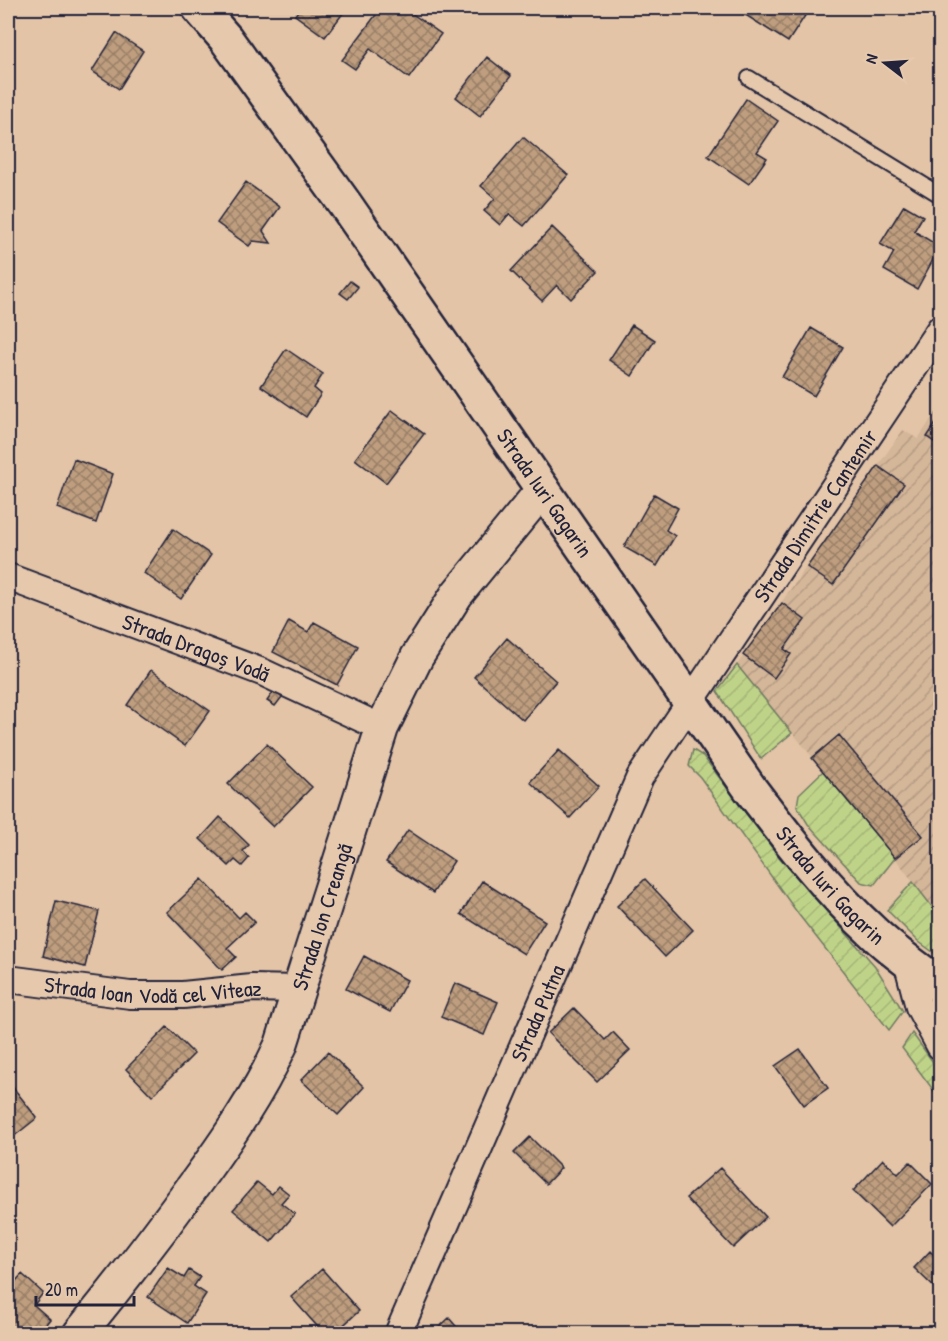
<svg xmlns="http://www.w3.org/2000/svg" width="948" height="1341" font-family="'Patrick Hand',sans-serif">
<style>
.industrial{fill:url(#industrial-furrows)}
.garden{fill:url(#garden-furrows);stroke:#707a62;stroke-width:1.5}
.building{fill:url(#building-cross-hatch);stroke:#22223b;stroke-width:1.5}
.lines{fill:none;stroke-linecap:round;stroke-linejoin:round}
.service-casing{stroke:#22223b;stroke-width:18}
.minor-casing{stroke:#22223b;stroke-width:30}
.tertiary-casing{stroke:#22223b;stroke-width:36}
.secondary-casing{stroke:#22223b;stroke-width:38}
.service{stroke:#e6c9ad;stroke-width:14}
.minor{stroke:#e6c9ad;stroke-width:26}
.tertiary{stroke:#e6c9ad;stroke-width:32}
.secondary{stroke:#e6c9ad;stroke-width:33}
.labels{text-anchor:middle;stroke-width:4.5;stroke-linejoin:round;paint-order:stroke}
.street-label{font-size:22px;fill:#22223b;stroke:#e6c9ad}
</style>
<defs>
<pattern id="industrial-furrows" width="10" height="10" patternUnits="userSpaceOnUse" patternTransform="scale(1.5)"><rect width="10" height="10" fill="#d4b698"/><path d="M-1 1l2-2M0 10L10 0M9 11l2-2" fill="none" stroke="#b69c84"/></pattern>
<pattern id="garden-furrows" width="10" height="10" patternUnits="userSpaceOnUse" patternTransform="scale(1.5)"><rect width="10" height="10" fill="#bfd388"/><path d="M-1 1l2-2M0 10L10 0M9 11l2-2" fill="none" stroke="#a4b576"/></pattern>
<pattern id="building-cross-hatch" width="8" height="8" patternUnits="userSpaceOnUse" patternTransform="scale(1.5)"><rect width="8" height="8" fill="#be9e7e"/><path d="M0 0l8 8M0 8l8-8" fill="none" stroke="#9a8068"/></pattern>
</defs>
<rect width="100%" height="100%" fill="#e3c4a6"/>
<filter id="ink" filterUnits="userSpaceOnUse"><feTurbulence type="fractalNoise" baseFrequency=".0167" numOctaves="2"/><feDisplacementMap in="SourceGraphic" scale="12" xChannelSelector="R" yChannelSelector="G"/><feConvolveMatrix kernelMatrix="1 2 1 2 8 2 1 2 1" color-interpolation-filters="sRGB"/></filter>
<g filter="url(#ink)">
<path class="industrial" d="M 940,406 L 940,917 L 895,858 L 737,665 L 903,430 L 918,439 Z"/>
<path class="garden" d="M 737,665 L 792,733 L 761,759 L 717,691 Z
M 693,750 L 703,756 L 779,857 L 875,966 L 903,1011 L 889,1030 L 799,915 L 700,777 L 689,766 Z
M 823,771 L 895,858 L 874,885 L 861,882 L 808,824 L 797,806 L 799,794 Z
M 913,882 L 940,917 L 940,957 L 919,942 L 887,910 Z
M 912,1033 L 940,1072 L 940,1099 L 902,1048 Z"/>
<path class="building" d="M 300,8 L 347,8 L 325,37 L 295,15 Z
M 381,8 L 404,8 L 441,34 L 409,78 L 370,49 L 355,69 L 342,60 Z
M 749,8 L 810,8 L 788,42 L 744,14 Z
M 116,33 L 143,51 L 119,89 L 92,71 Z
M 487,57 L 511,76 L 480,116 L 456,97 Z
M 746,99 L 778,121 L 757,152 L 767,158 L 749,184 L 708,156 Z
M 523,137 L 568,175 L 524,226 L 509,214 L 500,225 L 484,211 L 495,198 L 481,186 Z
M 246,182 L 280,207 L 263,231 L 271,243 L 253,241 L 249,246 L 217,223 Z
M 904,205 L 923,216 L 914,231 L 940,247 L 917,289 L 884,270 L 894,252 L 880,244 Z
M 552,227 L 598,271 L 571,299 L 557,285 L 542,301 L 511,271 Z
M 350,281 L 358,287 L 348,299 L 340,293 Z
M 632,325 L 655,340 L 632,376 L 609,360 Z
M 811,328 L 843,347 L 814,396 L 782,377 Z
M 286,349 L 323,374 L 314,388 L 321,394 L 306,417 L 261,386 Z
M 392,410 L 424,434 L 386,483 L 355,459 Z
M 940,417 L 940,446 L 927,437 Z
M 74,459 L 113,474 L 96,523 L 57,508 Z
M 878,466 L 904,484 L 833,585 L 807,567 Z
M 654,494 L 678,508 L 666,530 L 675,536 L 657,566 L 624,547 Z
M 173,529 L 211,555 L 181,599 L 144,573 Z
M 782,603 L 805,620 L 784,649 L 791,654 L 774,678 L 743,655 Z
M 289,621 L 308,632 L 314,622 L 358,646 L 337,685 L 273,652 Z
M 507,638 L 556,681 L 523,720 L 474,677 Z
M 151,670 L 210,711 L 185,746 L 127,705 Z
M 274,691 L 282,697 L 275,706 L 267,701 Z
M 839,735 L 923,836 L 895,858 L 812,758 Z
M 267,744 L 312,787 L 273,827 L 228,784 Z
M 559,750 L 599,786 L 570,818 L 530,782 Z
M 220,817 L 249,845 L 243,851 L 249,858 L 242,866 L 235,860 L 229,866 L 200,839 Z
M 408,830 L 454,861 L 433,893 L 386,862 Z
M 202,879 L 239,918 L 245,912 L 255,922 L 227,948 L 236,957 L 222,970 L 167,912 Z
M 645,879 L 693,930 L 665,957 L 617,906 Z
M 482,881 L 545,921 L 524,954 L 461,914 Z
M 56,901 L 99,911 L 85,967 L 43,956 Z
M 364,956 L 407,980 L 390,1012 L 346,989 Z
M 455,983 L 498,1002 L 484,1035 L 441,1017 Z
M 574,1008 L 605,1040 L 613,1032 L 630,1050 L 597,1082 L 548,1033 Z
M 167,1027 L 194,1054 L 152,1096 L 126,1069 Z
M 800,1049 L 828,1088 L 804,1105 L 775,1066 Z
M 328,1052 L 364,1087 L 338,1115 L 301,1080 Z
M 8,1081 L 37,1118 L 8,1141 Z
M 530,1137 L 561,1168 L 546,1184 L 514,1153 Z
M 883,1159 L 898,1174 L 910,1162 L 932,1184 L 890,1227 L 853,1191 Z
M 720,1168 L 766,1217 L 733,1248 L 686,1198 Z
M 257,1182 L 272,1194 L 279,1186 L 289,1194 L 281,1203 L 295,1214 L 271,1242 L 233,1210 Z
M 930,1251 L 940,1261 L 940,1293 L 914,1268 Z
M 168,1268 L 184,1278 L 189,1270 L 200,1277 L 194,1286 L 206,1294 L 187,1323 L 148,1297 Z
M 322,1269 L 359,1311 L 334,1334 L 324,1334 L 291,1297 Z
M 22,1274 L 43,1293 L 34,1305 L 50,1319 L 38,1334 L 15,1334 L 8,1327 L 8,1290 Z
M 449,1318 L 461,1332 L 459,1334 L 432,1334 Z"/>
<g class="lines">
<defs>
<path id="service" d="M 749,78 L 940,195"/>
<g id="minor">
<path id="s1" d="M 8,577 L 262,672 L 382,728"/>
<path d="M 907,961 L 919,1007 L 940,1046"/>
<path id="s2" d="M 8,979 L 130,995 L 183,995 L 252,988 L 297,989"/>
<path id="s3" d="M 398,1334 L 640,777 L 940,329"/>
</g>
<g id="tertiary">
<path id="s4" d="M 79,1334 C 119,1285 157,1236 194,1185 C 227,1140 258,1095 281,1045 L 382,728 L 417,657 L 457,594 L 543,489"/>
</g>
<g id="secondary">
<path id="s5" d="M 199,8 L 226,39 L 345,204 L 751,790 C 789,840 828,891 875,934 C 895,953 918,969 940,985"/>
</g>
</defs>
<use href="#service" class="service-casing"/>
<use href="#minor" class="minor-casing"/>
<use href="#tertiary" class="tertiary-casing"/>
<use href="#secondary" class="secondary-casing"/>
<use href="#service" class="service"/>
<use href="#minor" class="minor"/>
<use href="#tertiary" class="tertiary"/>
<use href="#secondary" class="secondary"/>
</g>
</g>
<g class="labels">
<g class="street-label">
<text dy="8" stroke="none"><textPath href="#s5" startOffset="596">Strada Iuri Gagarin</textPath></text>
<text dy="8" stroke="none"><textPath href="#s3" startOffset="922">Strada Dimitrie Cantemir</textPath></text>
<text dy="8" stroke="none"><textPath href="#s1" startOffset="201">Strada Dragoș Vodă</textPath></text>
<text dy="8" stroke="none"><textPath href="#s5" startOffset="1082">Strada Iuri Gagarin</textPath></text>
<text dy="8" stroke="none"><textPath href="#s4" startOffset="488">Strada Ion Creangă</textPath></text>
<text dy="8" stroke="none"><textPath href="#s2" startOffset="146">Strada Ioan Vodă cel Viteaz</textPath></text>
<text dy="8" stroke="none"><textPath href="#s3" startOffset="350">Strada Putna</textPath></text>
</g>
</g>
<rect width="948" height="1341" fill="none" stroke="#e6c9ad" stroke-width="30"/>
<rect x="15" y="15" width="918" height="1311" fill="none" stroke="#22223b" stroke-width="2" filter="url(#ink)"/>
<g transform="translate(885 63) rotate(287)" stroke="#e6c9ad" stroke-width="4.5" paint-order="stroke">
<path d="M0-4.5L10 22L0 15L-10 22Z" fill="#22223b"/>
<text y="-9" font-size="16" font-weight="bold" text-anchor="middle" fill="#22223b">N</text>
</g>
<path d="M36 1296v9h98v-9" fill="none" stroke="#22223b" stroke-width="3"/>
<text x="45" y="1296" font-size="18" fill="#22223b" stroke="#e6c9ad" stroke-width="4.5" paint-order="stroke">20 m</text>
</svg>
